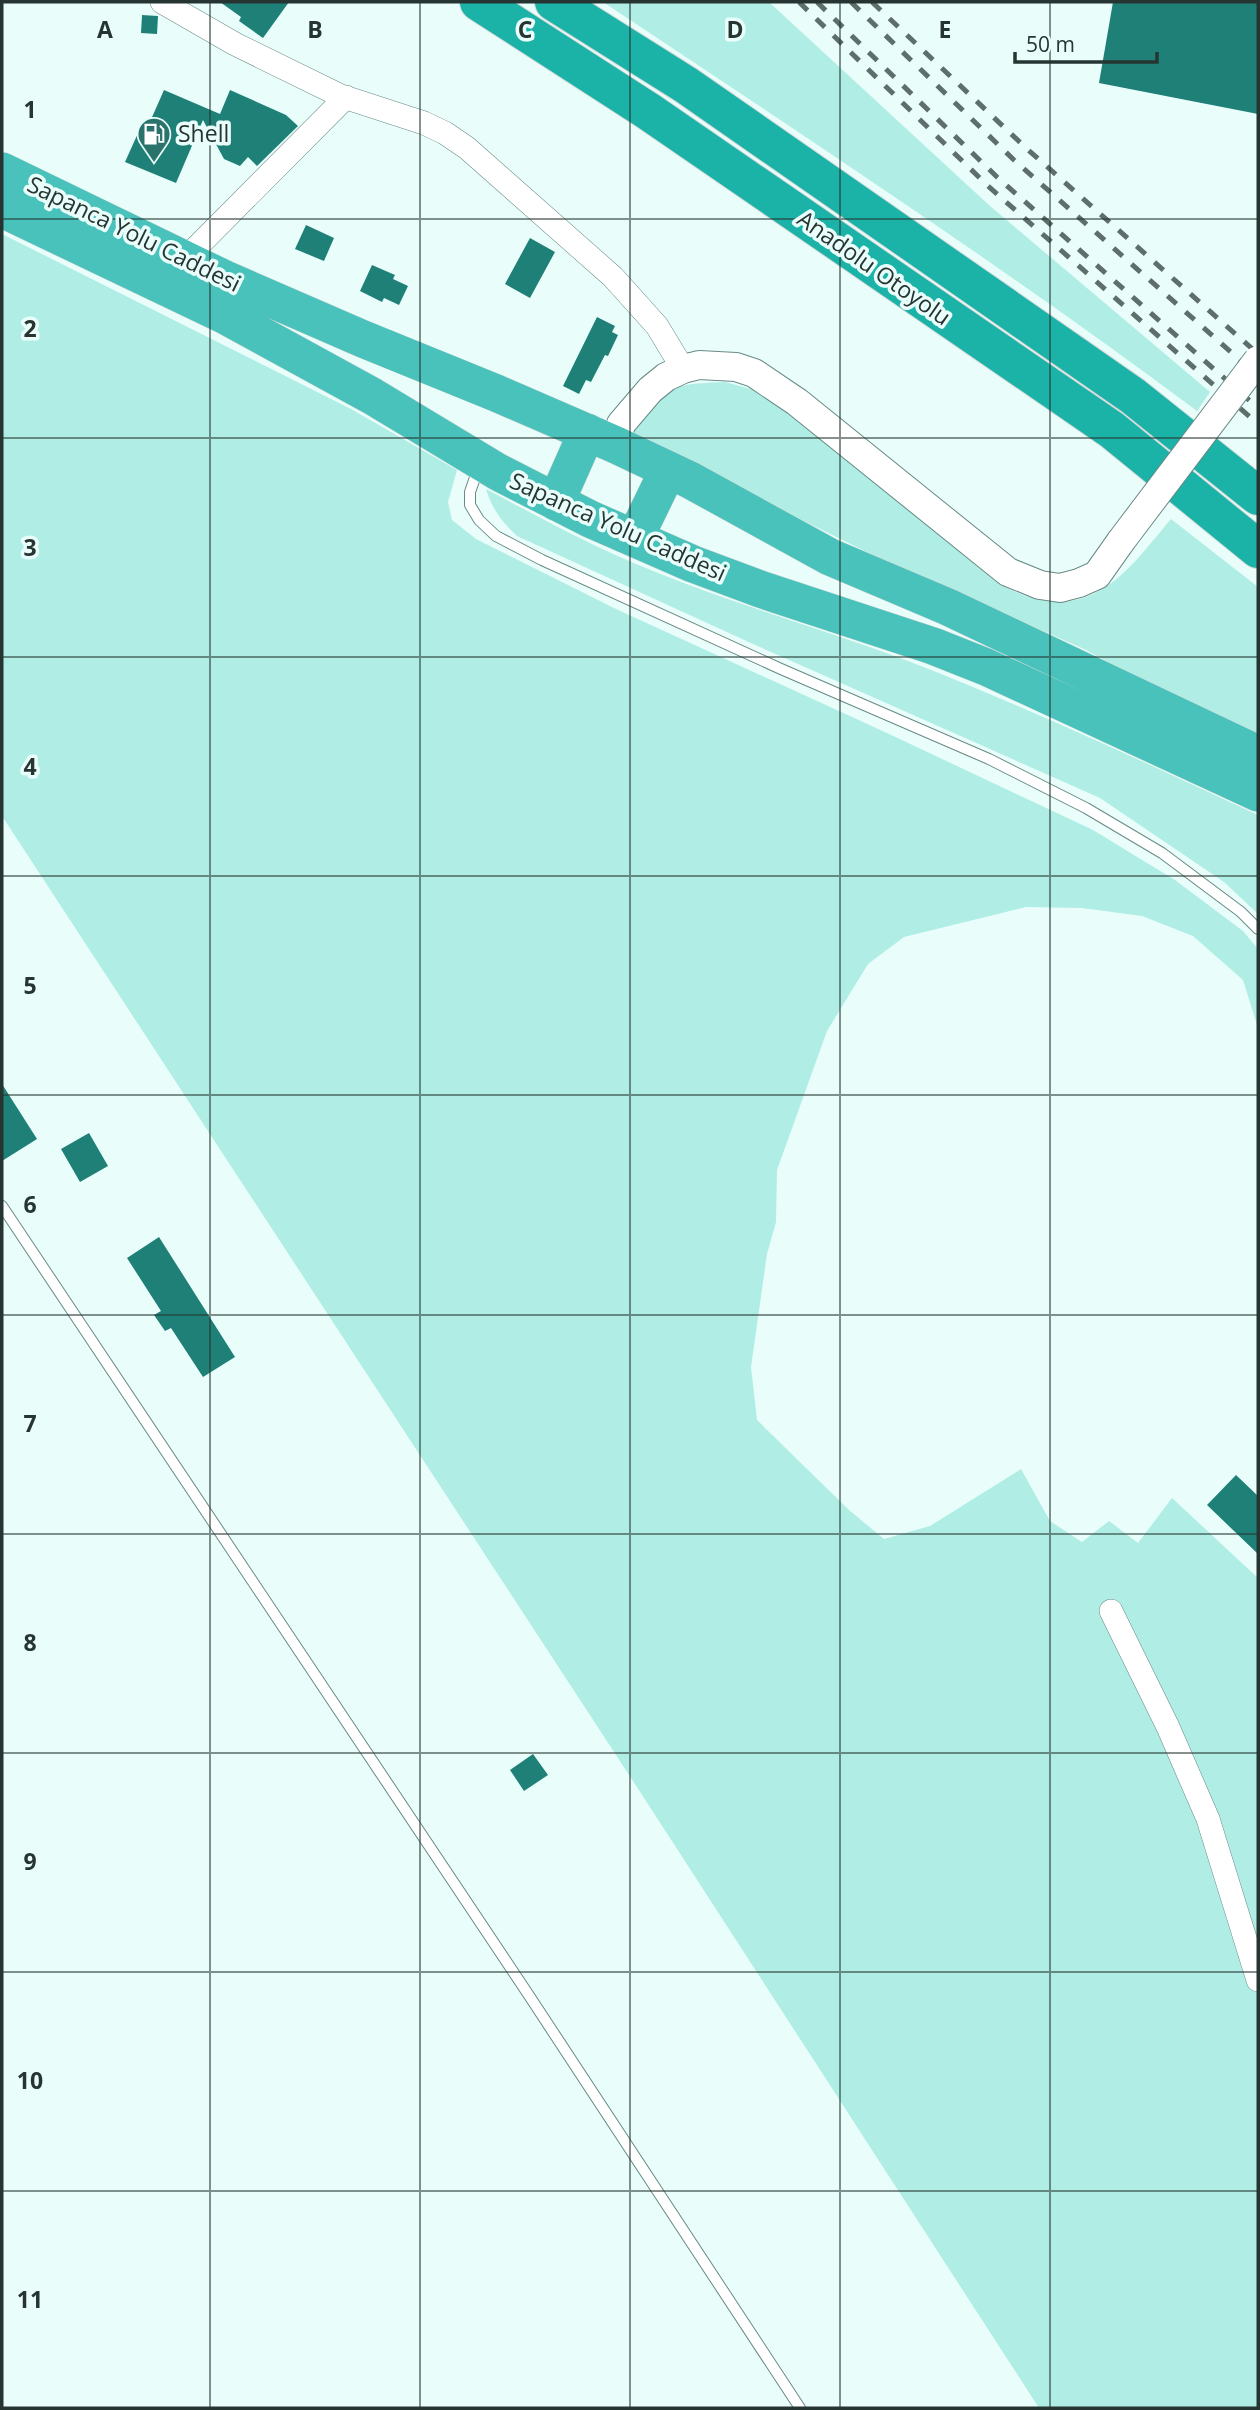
<svg xmlns="http://www.w3.org/2000/svg" width="1260" height="2410" font-family="'Open Sans',sans-serif">
<style>
.green{fill:#b0ede5}
.building{fill:#1f8078}
.lines{fill:none;stroke-linecap:round;stroke-linejoin:round}
.service-casing{stroke:#688a86;stroke-width:12}
.minor-casing{stroke:#688a86;stroke-width:24}
.tertiary-casing{stroke:#688a86;stroke-width:30}
.trunk-casing{stroke:#d8dada;stroke-width:38}
.motorway-casing{stroke:#d8dada;stroke-width:40}
.service{stroke:#fff;stroke-width:10}
.minor{stroke:#fff;stroke-width:23}
.tertiary{stroke:#fff;stroke-width:28}
.trunk{stroke:#48c2ba;stroke-width:37}
.motorway{stroke:#1bb3a8;stroke-width:38}
.rail{stroke:#5e6e6b;stroke-width:5;stroke-dasharray:12 12;stroke-linecap:butt}
.tertiary-bridge-casing{stroke:#688a86;stroke-width:30;stroke-linecap:butt}
.tertiary-bridge{stroke:#fff;stroke-width:28}
.grid{fill:none;stroke:#263432;stroke-width:2;stroke-opacity:0.55}
.labels{text-anchor:middle;stroke-width:7;stroke-linejoin:round;paint-order:stroke}
.poi-label{font-size:23px;fill:#263432;stroke:#e9fefb;text-anchor:start}
.street-label{font-size:23px;fill:#263432;stroke:#e9fefb}
.grid-label{font-size:23px;text-anchor:middle;font-weight:bold;fill:#263432;stroke:#e9fefb;stroke-width:7;stroke-linejoin:round;paint-order:stroke}
</style>
<rect width="100%" height="100%" fill="#e9fefb"/>
<path class="green" d="M 603,2 L 769,2 L 990,206 L 1210,392 L 1197,411 C 1004,267 803,135 603,2 Z
M 2,234 L 351,409 L 457,470 L 448,502 L 452,520 L 476,539 L 616,609 L 887,733 L 1093,830 L 1175,880 L 1243,931 L 1258,949 L 1258,1028 L 1243,980 L 1193,936 L 1142,916 L 1082,908 L 1026,907 L 904,937 L 868,964 L 827,1031 L 777,1170 L 776,1222 L 767,1254 L 751,1367 L 757,1420 L 849,1510 L 884,1539 L 930,1526 L 1021,1469 L 1050,1521 L 1082,1542 L 1109,1521 L 1138,1543 L 1172,1498 L 1258,1578 L 1258,2408 L 1039,2408 L 635,1784 L 2,816 Z
M 725,382 L 751,389 L 778,403 L 994,580 C 1005,586 1017,594 1029,597 C 1098,618 1132,565 1171,519 L 1258,587 L 1258,737 L 1186,704 L 1084,649 L 885,561 L 800,519 L 694,461 L 630,431 C 666,387 668,384 725,382 Z
M 486,489 C 541,518 595,548 653,571 C 736,605 824,629 908,661 C 1027,707 1142,761 1258,815 L 1258,914 L 1224,882 L 1100,798 L 742,639 L 517,536 C 502,522 492,509 486,489 Z"/>
<path class="building" d="M 220,2 L 289,2 L 263,38 L 239,21 L 241,17 Z
M 1113,2 L 1258,2 L 1258,114 L 1099,83 Z
M 142,15 L 158,16 L 157,34 L 141,33 Z
M 164,90 L 220,114 L 230,90 L 286,115 L 298,126 L 257,166 L 248,157 L 240,166 L 224,159 L 203,120 L 176,183 L 125,162 L 143,122 L 149,124 Z
M 306,225 L 334,238 L 324,261 L 295,249 Z
M 530,238 L 555,252 L 530,298 L 505,284 Z
M 372,265 L 395,275 L 393,279 L 408,286 L 399,305 L 384,298 L 382,302 L 360,291 Z
M 597,317 L 615,326 L 612,332 L 618,335 L 608,356 L 605,355 L 591,382 L 586,380 L 579,394 L 563,386 Z
M 2,1084 L 37,1139 L 2,1161 Z
M 89,1133 L 108,1166 L 80,1182 L 61,1149 Z
M 159,1237 L 235,1357 L 203,1377 L 171,1328 L 165,1331 L 154,1315 L 161,1311 L 127,1258 Z
M 1236,1475 L 1258,1496 L 1258,1554 L 1207,1505 Z
M 533,1754 L 548,1775 L 524,1791 L 510,1770 Z"/>
<g class="lines">
<defs>
<path id="service" d="M 479,466 L 470,492 L 470,505 L 479,520 L 496,536 L 542,560 L 781,669 L 989,759 L 1086,808 L 1162,853 L 1241,912 L 1258,929
M 2,1206 L 530,1997 L 800,2408"/>
<path id="minor" d="M 162,2 L 235,44 L 341,96 L 424,123 L 445,133 L 467,148 L 613,277 L 657,326 L 683,369
M 185,259 L 346,97
M 1111,1611 L 1168,1727 L 1208,1819 L 1258,1980"/>
<path id="tertiary" d="M 616,445 L 621,424 L 650,390 L 666,377 L 683,369 L 699,365 L 736,367 L 754,373 L 797,402 L 1008,572 L 1040,585 L 1060,588 L 1079,583 L 1097,575 L 1121,541"/>
<path id="trunk" d="M 2,171 L 225,279 L 363,339 L 496,393 L 616,445 L 690,480 L 830,557 L 948,607 L 1258,754
M 2,209 L 224,315 L 372,396 L 498,472 L 590,519 L 693,564 L 760,589 L 933,646 L 986,667 L 1258,793
M 556,502 L 587,432
M 635,538 L 668,470"/>
<path id="motorway" d="M 479,2 L 648,111 L 1112,430 L 1258,549
M 554,2 L 686,85 L 1133,396 L 1258,496"/>
</defs>
<use href="#service" class="service-casing"/>
<use href="#minor" class="minor-casing"/>
<use href="#tertiary" class="tertiary-casing"/>
<use href="#trunk" class="trunk-casing"/>
<use href="#motorway" class="motorway-casing"/>
<use href="#service" class="service"/>
<use href="#minor" class="minor"/>
<use href="#tertiary" class="tertiary"/>
<use href="#trunk" class="trunk"/>
<use href="#motorway" class="motorway"/>
<path class="rail" d="M 799,2 L 988,186 L 1258,424
M 817,2 L 997,177 L 1258,408
M 851,2 L 1014,160 L 1258,376
M 872,2 L 1026,148 L 1258,354"/>
<defs>
<path id="tertiary-bridge" d="M 1121,541 L 1258,360"/>
</defs>
<use href="#tertiary-bridge" class="tertiary-bridge-casing"/>
<use href="#tertiary-bridge" class="tertiary-bridge"/>
</g>
<path class="grid" d="M 210,2 L 210,2408M 420,2 L 420,2408M 630,2 L 630,2408M 840,2 L 840,2408M 1050,2 L 1050,2408M 2,219 L 1258,219M 2,438 L 1258,438M 2,657 L 1258,657M 2,876 L 1258,876M 2,1095 L 1258,1095M 2,1315 L 1258,1315M 2,1534 L 1258,1534M 2,1753 L 1258,1753M 2,1972 L 1258,1972M 2,2191 L 1258,2191"/>
<defs>
<symbol id="fuel-pin" viewBox="-11 -11 22 30"><path d="M0 17L-7.5 6A9.5 9.5 0 1 1 7.5 6Z" fill="#2a726c" stroke="#e9fefb"/><path d="M-5.5-6h7V0h2V4h1.3V-2.5L3-4.5l.8-.8L6-3V5H2.5V1h-1V6h-7ZM-4.2-4.7v3.2H.2V-4.7Z" fill="#fff"/></symbol>
</defs>
<g fill-rule="evenodd">
<use href="#fuel-pin" x="135" y="115" width="38" height="52"/>
</g>
<g class="labels">
<g class="poi-label">
<text x="178" y="142">Shell</text>
</g>
<g class="street-label">
<text transform="translate(134 234) rotate(26)" y="8">Sapanca Yolu Caddesi</text>
<text transform="translate(874 268) rotate(35)" y="8">Anadolu Otoyolu</text>
<text transform="translate(618 527) rotate(24)" y="8">Sapanca Yolu Caddesi</text>
</g>
</g>
<g class="grid-label">
<text x="105" y="38">A</text>
<text x="315" y="38">B</text>
<text x="525" y="38">C</text>
<text x="735" y="38">D</text>
<text x="945" y="38">E</text>
<text x="30" y="118">1</text>
<text x="30" y="337">2</text>
<text x="30" y="556">3</text>
<text x="30" y="775">4</text>
<text x="30" y="994">5</text>
<text x="30" y="1213">6</text>
<text x="30" y="1432">7</text>
<text x="30" y="1651">8</text>
<text x="30" y="1870">9</text>
<text x="30" y="2089">10</text>
<text x="30" y="2308">11</text>
</g>
<rect width="1260" height="2410" fill="none" stroke="#263432" stroke-width="7"/>
<path d="M1015 52v10h142v-10" fill="none" stroke="#263432" stroke-width="3.5"/>
<text x="1026" y="52" font-size="21" fill="#263432" stroke="#e9fefb" stroke-width="5" paint-order="stroke">50 m</text>
</svg>
